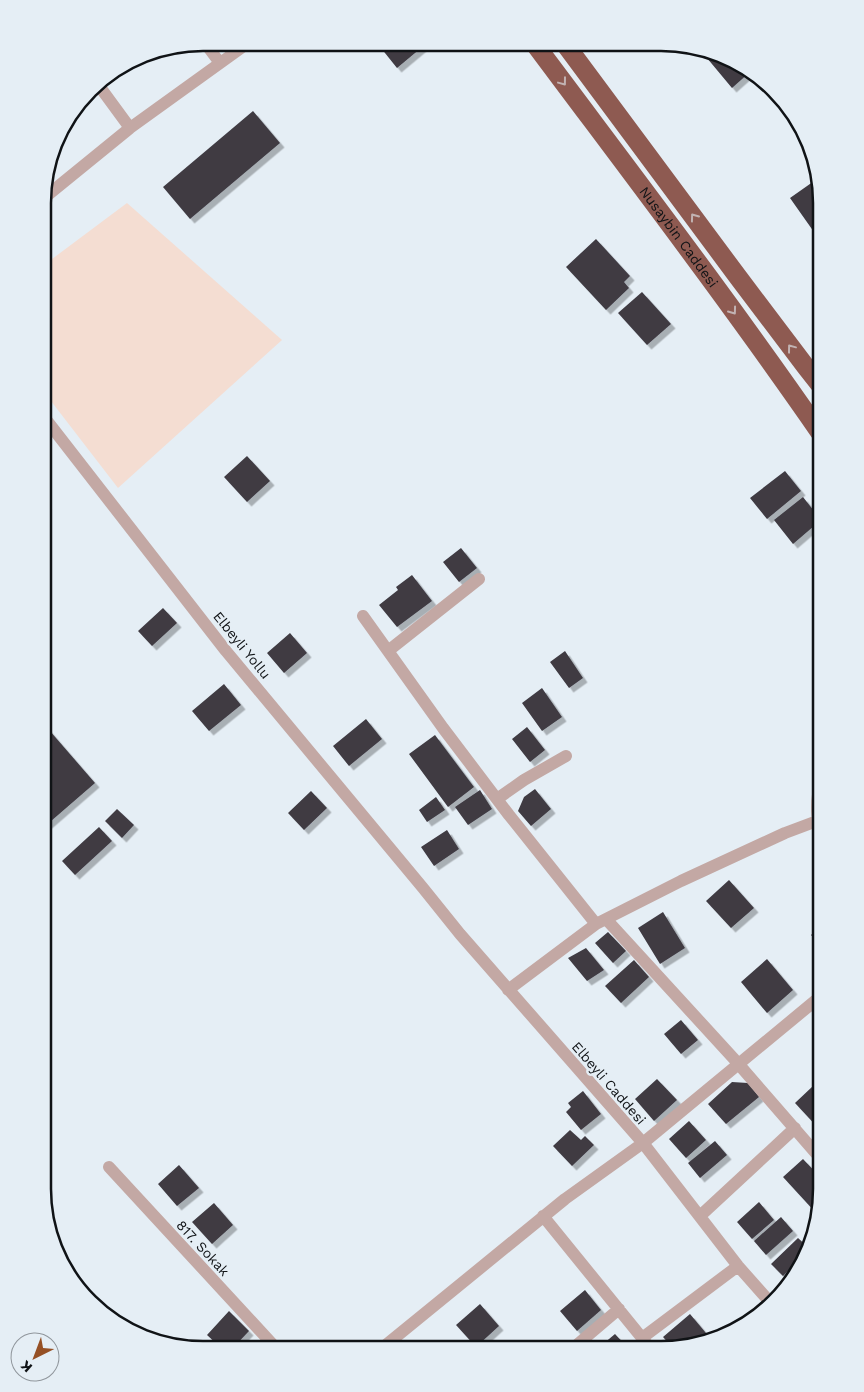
<svg xmlns="http://www.w3.org/2000/svg" width="864" height="1392" font-family="'Work Sans',sans-serif">
<style>
.education{fill:#f4ddd2}
.building{fill:#3f3b43;filter:url(#shadow)}
.lines{fill:none;stroke-linecap:round;stroke-linejoin:round}
.minor{stroke:#c3a8a4;stroke-width:12}
.highway{stroke:#8e5a51;stroke-width:19}
.oneway{stroke:#c2b3b3}
.labels{text-anchor:middle;stroke-width:5;stroke-linejoin:round;paint-order:stroke}
.street-label{font-size:14px;fill:#101316;stroke:#e5eef5}
.rim{fill:none;stroke:#101316;stroke-width:2.5}
</style>
<defs>
<filter id="shadow"><feDropShadow dx="4.5" dy="4.5" stdDeviation="0" flood-color="#0004"/></filter>
</defs>
<rect width="100%" height="100%" fill="#e5eef5"/>
<path class="education" d="M 127,203 L 282,340 L 118,488 L 44,392 L 44,265 Z"/>
<path class="building" d="M 377,43 L 427,43 L 397,68 Z
M 702,52 L 750,72 L 732,88 Z
M 253,111 L 280,143 L 190,219 L 163,187 Z
M 817,179 L 822,204 L 821,242 L 790,198 Z
M 596,239 L 630,276 L 624,282 L 629,288 L 606,310 L 566,267 Z
M 642,292 L 671,324 L 647,345 L 618,313 Z
M 247,456 L 270,481 L 247,502 L 224,477 Z
M 785,471 L 801,491 L 767,519 L 750,498 Z
M 803,497 L 821,520 L 793,544 L 774,520 Z
M 461,548 L 477,568 L 459,582 L 443,562 Z
M 412,575 L 432,601 L 397,627 L 379,605 L 398,590 L 396,587 Z
M 163,608 L 177,623 L 152,646 L 138,631 Z
M 290,633 L 307,653 L 284,673 L 267,653 Z
M 565,651 L 583,678 L 569,688 L 550,662 Z
M 224,684 L 241,705 L 209,731 L 192,711 Z
M 542,688 L 562,717 L 542,731 L 522,703 Z
M 366,719 L 382,739 L 349,766 L 333,746 Z
M 43,723 L 95,783 L 43,828 Z
M 527,727 L 545,750 L 530,762 L 512,739 Z
M 435,735 L 474,787 L 448,807 L 409,754 Z
M 535,789 L 551,809 L 531,826 L 518,811 L 524,797 Z
M 480,790 L 492,809 L 468,825 L 455,807 Z
M 311,791 L 327,808 L 304,830 L 288,813 Z
M 436,797 L 445,810 L 427,822 L 419,810 Z
M 117,809 L 134,825 L 122,838 L 105,821 Z
M 99,827 L 112,841 L 75,875 L 62,861 Z
M 447,830 L 459,849 L 434,866 L 421,847 Z
M 729,880 L 754,908 L 731,928 L 706,901 Z
M 663,912 L 685,948 L 660,964 L 638,928 Z
M 821,925 L 821,946 L 811,935 Z
M 608,932 L 626,951 L 613,963 L 595,943 Z
M 586,948 L 604,970 L 587,981 L 568,958 Z
M 767,959 L 793,990 L 767,1013 L 741,982 Z
M 634,960 L 649,977 L 621,1003 L 605,986 Z
M 681,1020 L 698,1040 L 681,1054 L 664,1034 Z
M 657,1079 L 677,1100 L 654,1121 L 635,1099 Z
M 732,1082 L 748,1083 L 759,1097 L 726,1124 L 708,1104 Z
M 813,1086 L 821,1095 L 821,1131 L 795,1103 Z
M 583,1091 L 601,1114 L 581,1130 L 566,1112 L 571,1107 L 568,1103 Z
M 689,1121 L 706,1140 L 686,1158 L 669,1139 Z
M 570,1130 L 581,1140 L 585,1136 L 594,1145 L 572,1166 L 553,1146 Z
M 715,1141 L 727,1155 L 700,1178 L 688,1163 Z
M 803,1159 L 821,1178 L 821,1199 L 818,1213 L 817,1214 L 783,1177 Z
M 179,1165 L 199,1188 L 177,1206 L 158,1184 Z
M 759,1202 L 774,1220 L 752,1239 L 737,1222 Z
M 214,1203 L 233,1225 L 212,1244 L 192,1222 Z
M 781,1217 L 793,1231 L 766,1255 L 754,1241 Z
M 798,1238 L 809,1248 L 805,1254 L 783,1276 L 771,1264 Z
M 585,1290 L 601,1310 L 577,1331 L 560,1311 Z
M 480,1304 L 499,1326 L 476,1347 L 456,1325 Z
M 229,1311 L 249,1331 L 233,1348 L 221,1348 L 207,1335 Z
M 690,1314 L 711,1339 L 672,1347 L 663,1337 Z
M 615,1334 L 629,1349 L 597,1349 Z"/>
<g class="lines">
<path class="minor" d="M 205,43 L 220,63
M 97,83 L 130,128
M 44,198 L 130,128 L 248,43
M 44,417 L 226,651 L 423,888 L 460,934 L 643,1143 L 738,1266 L 769,1301
M 363,616 L 443,728 L 509,815 L 596,924
M 388,651 L 479,579
M 497,799 L 524,780 L 566,756
M 821,843 C 818,824 814,801 821,783
M 606,919 L 735,1060 L 821,1159
M 508,990 L 596,924 L 681,881 L 785,833 L 817,821
M 109,1167 L 276,1348
M 543,1216 L 651,1349
M 700,1216 L 795,1128
M 642,1338 L 738,1266
M 381,1349 L 565,1199 L 643,1143 L 821,996
M 572,1349 L 619,1309"/>
<g class="highway">
<path id="s1" d="M 534,43 C 631,173 729,301 821,434"/>
<path d="M 565,44 L 738,277 L 806,367 L 821,386"/>
</g>
</g>
<defs><path id="oneway-chevron" d="M-2-3.5L2.5 0L-2 3.5" fill="none" stroke-width="1.6" stroke-linecap="round" stroke-linejoin="round" transform="scale(1.25)"/></defs>
<g class="oneway">
<use href="#oneway-chevron" transform="translate(563 82) rotate(53)"/>
<use href="#oneway-chevron" transform="translate(694 217) rotate(-126)"/>
<use href="#oneway-chevron" transform="translate(733 311) rotate(54)"/>
<use href="#oneway-chevron" transform="translate(791 348) rotate(-127)"/>
</g>
<g class="labels">
<g class="street-label">
<text dy="5" stroke="none"><textPath href="#s1" startOffset="242">Nusaybin Caddesi</textPath></text>
<text transform="translate(242 645) rotate(51)" y="5">Elbeyli Yollu</text>
<text transform="translate(609 1083) rotate(49)" y="5">Elbeyli Caddesi</text>
<text transform="translate(203 1248) rotate(47)" y="5">817. Sokak</text>
</g>
</g>
<path d="M0 0H864V1392H0ZM203 51H661A152 152 0 0 1 813 203V1189A152 152 0 0 1 661 1341H203A152 152 0 0 1 51 1189V203A152 152 0 0 1 203 51Z" fill="#e5eef5" fill-rule="evenodd"/>
<path class="rim" d="M203 51H661A152 152 0 0 1 813 203V1189A152 152 0 0 1 661 1341H203A152 152 0 0 1 51 1189V203A152 152 0 0 1 203 51Z"/>
<g transform="translate(35 1357) rotate(222)"><circle r="24" fill="#e5eef5" stroke="#90969c"/>
<path d="M0-4L9 19L0 12L-9 19Z" fill="#955025"/>
<text y="-8" font-size="14" font-weight="bold" text-anchor="middle" fill="#101316">K</text>
</g>
</svg>
